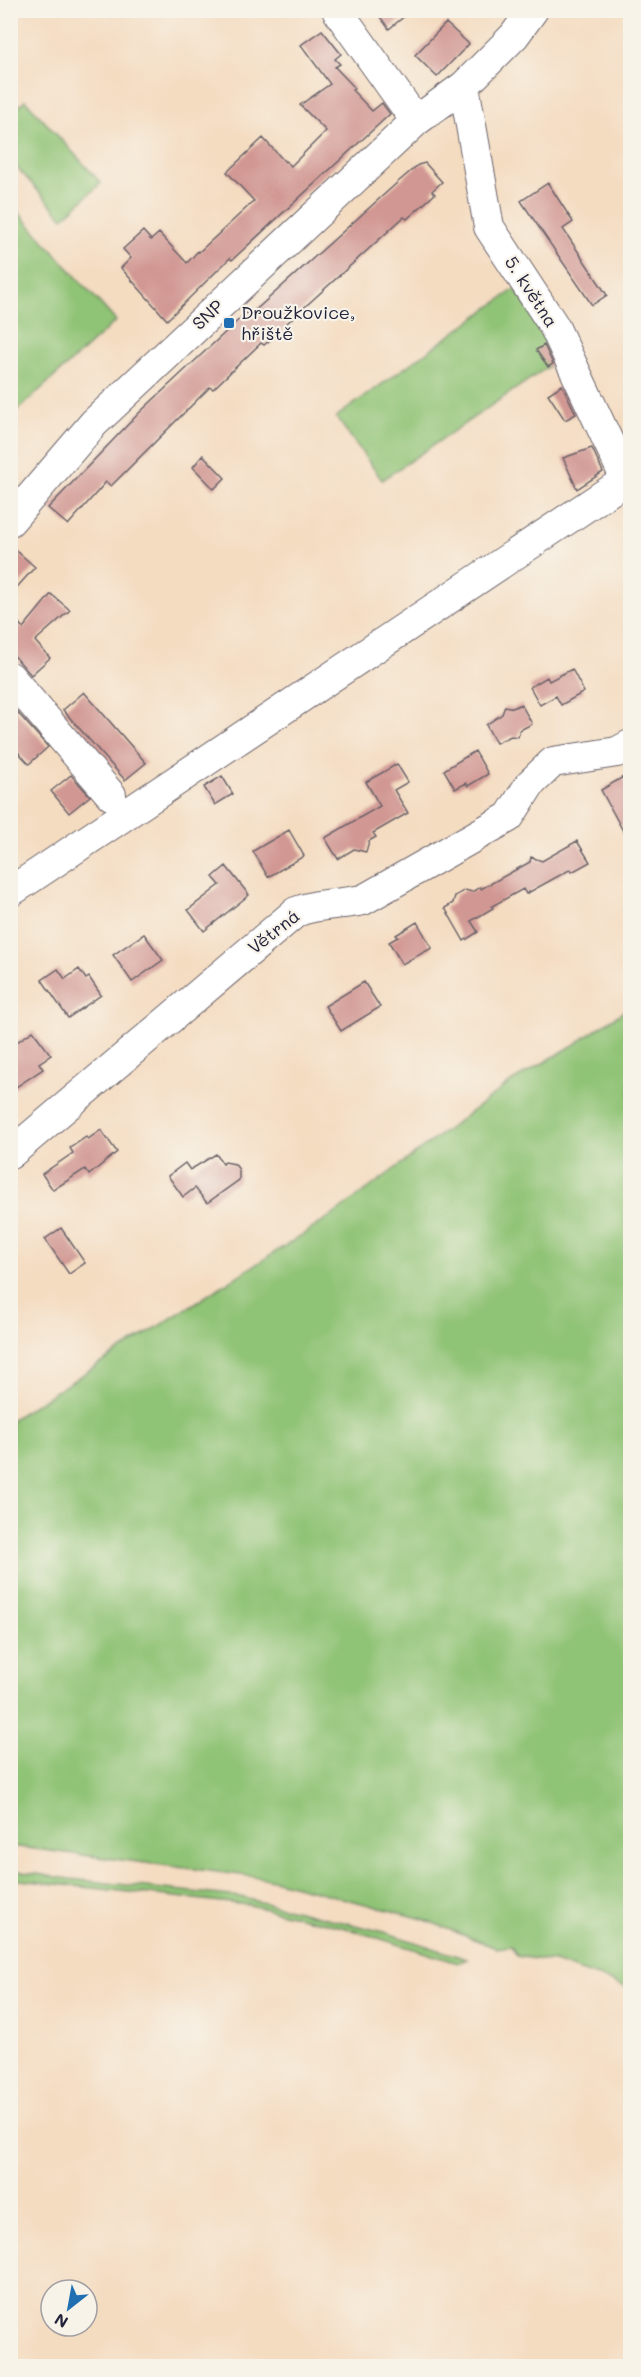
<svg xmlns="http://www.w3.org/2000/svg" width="641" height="2377" font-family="Mali,sans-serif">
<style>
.green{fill:#8fc375;stroke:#587258;stroke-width:1.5}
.building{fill:#d19793}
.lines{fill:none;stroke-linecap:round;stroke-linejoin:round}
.minor-casing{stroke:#6c636a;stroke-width:32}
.minor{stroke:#fff;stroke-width:30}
.poi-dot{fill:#1f6fb2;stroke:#f7f3e8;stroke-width:2}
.labels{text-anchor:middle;stroke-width:4.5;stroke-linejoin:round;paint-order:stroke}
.street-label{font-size:18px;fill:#22223b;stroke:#f7f3e8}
.poi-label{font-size:18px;fill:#22223b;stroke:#f7f3e8;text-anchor:start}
</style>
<rect width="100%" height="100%" fill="#f7f3e8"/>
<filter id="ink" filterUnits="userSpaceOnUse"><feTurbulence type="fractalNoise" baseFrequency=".0167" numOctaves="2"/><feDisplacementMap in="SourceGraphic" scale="12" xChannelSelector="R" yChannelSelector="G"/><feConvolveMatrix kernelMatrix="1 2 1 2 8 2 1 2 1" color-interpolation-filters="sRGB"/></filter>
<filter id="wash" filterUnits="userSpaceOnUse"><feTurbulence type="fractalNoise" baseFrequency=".008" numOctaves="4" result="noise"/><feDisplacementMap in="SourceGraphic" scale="24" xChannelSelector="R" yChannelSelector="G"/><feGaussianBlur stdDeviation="1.35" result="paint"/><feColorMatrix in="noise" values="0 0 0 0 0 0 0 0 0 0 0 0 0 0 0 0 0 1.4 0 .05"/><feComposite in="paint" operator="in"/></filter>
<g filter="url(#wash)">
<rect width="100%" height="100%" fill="#f4dcc1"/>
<path class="green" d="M 25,100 L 101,183 L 63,218 L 11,161 L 11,114 Z
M 11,204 L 116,321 L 11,416 Z
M 515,289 L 561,358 L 382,480 L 336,417 Z
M 630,1007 L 630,1988 L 554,1962 L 517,1956 L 511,1946 L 496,1948 L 423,1919 L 265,1878 L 11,1846 L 11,1420 L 329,1218 L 511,1082 L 572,1046 Z
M 10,1870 L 70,1879 L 240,1897 L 384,1932 L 467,1959 L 458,1963 L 346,1928 L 249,1905 L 11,1879 Z"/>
<g id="blocks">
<path class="building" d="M 375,10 L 412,10 L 389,29 Z
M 446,23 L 469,44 L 437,77 L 415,55 Z
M 322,30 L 341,54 L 335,59 L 340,64 L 335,67 L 355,88 L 352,90 L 372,111 L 382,103 L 390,114 L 232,260 L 230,258 L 167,320 L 121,268 L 131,258 L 123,249 L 143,231 L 151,240 L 159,233 L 187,263 L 198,251 L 199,252 L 254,201 L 227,172 L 263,138 L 285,162 L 286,161 L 291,166 L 326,131 L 300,105 L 330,84 L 301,45 Z
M 425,163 L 442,182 L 432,191 L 435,194 L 407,219 L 404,217 L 286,324 L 288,326 L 264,345 L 261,343 L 213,389 L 210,387 L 111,486 L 106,482 L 68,525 L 48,508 L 139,413 L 247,312 L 250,315 L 398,182 L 418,165 Z
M 548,183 L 573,222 L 563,229 L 607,295 L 592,305 L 521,201 Z
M 544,345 L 553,364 L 548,367 L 536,350 Z
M 562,385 L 576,414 L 565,420 L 548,394 Z
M 592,448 L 603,472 L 577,489 L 563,458 Z
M 203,455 L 225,478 L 214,489 L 193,467 Z
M 10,545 L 35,567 L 10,595 Z
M 51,594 L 70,610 L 35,641 L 50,658 L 31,675 L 10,651 L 10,613 L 23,628 Z
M 572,669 L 584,692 L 561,705 L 556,696 L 540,705 L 530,687 L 547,677 L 549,681 Z
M 84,692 L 146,763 L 125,780 L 63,710 Z
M 10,704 L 48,747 L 29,764 L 18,752 L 10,759 Z
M 521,704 L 532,724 L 520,730 L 518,737 L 511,736 L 496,743 L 486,725 L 502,714 L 505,706 L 513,708 Z
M 475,751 L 488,774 L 468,786 L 466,783 L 455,789 L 444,770 Z
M 397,764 L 408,782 L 394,790 L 408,813 L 373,833 L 376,837 L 369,841 L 366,852 L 354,849 L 338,859 L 325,838 L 380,806 L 366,782 Z
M 71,775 L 90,796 L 69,813 L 51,791 Z
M 222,776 L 233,794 L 215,805 L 204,787 Z
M 623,777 L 630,791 L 630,844 L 601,790 Z
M 289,830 L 304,856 L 268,877 L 253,851 Z
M 577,841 L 590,862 L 572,872 L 571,869 L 526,894 L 523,889 L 492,906 L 493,908 L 471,921 L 478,932 L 464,941 L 445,908 L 453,903 L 455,896 L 465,890 L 472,892 L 480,887 L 481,889 L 530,862 L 531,857 L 542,861 Z
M 226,866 L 249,895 L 204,931 L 188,910 L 220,885 L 213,877 Z
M 417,922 L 432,948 L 402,964 L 389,942 L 398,937 L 396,935 Z
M 144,934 L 163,960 L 132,982 L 113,955 Z
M 58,969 L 65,979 L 79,969 L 86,979 L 89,977 L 101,995 L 68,1018 L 42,980 Z
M 364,982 L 380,1007 L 341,1031 L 325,1006 Z
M 33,1031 L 51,1055 L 39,1063 L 43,1069 L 10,1091 L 10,1047 Z
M 101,1130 L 117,1152 L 89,1175 L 85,1169 L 53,1190 L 42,1174 L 73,1153 L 70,1148 L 86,1137 L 88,1139 Z
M 216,1154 L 223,1164 L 225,1162 L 235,1164 L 239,1170 L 239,1180 L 207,1203 L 195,1188 L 183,1197 L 168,1176 L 185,1163 L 190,1170 Z
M 61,1228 L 85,1263 L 69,1274 L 45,1239 Z"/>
</g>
</g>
<g filter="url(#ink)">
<use href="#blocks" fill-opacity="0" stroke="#6c636a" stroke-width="1.5"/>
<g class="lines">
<defs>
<path id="minor" d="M 337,10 L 416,121
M 464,86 L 489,227 L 554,326 L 630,488
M 10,521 L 94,423 L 416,121 L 464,86 L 514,36 L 533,10
M 10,677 L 111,795
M 10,892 L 626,480
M 10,1154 L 296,912 C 318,903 340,905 363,900 L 509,817 L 530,784 L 553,762 L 617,752 L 630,745"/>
</defs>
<use href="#minor" class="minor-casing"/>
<use href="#minor" class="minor"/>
</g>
</g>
<rect class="poi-dot" x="223" y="317" width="12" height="12" rx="3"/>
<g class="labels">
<g class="street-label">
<text transform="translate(531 292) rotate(57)" y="6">5. května</text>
<text transform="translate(208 315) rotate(-43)" y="6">SNP</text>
<text transform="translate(274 932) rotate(-38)" y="6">Větrná</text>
</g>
<g class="poi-label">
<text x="241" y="319">Droužkovice,<tspan x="241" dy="21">hřiště</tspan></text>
</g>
</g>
<rect width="641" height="2377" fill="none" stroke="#f7f3e8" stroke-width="36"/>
<g transform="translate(69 2308) rotate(211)"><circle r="28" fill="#f7f3e8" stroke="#a29fa3" stroke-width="1.5"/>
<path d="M0-4.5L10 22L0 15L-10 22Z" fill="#1f6fb2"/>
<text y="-9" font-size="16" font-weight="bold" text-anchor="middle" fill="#22223b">N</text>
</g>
</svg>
